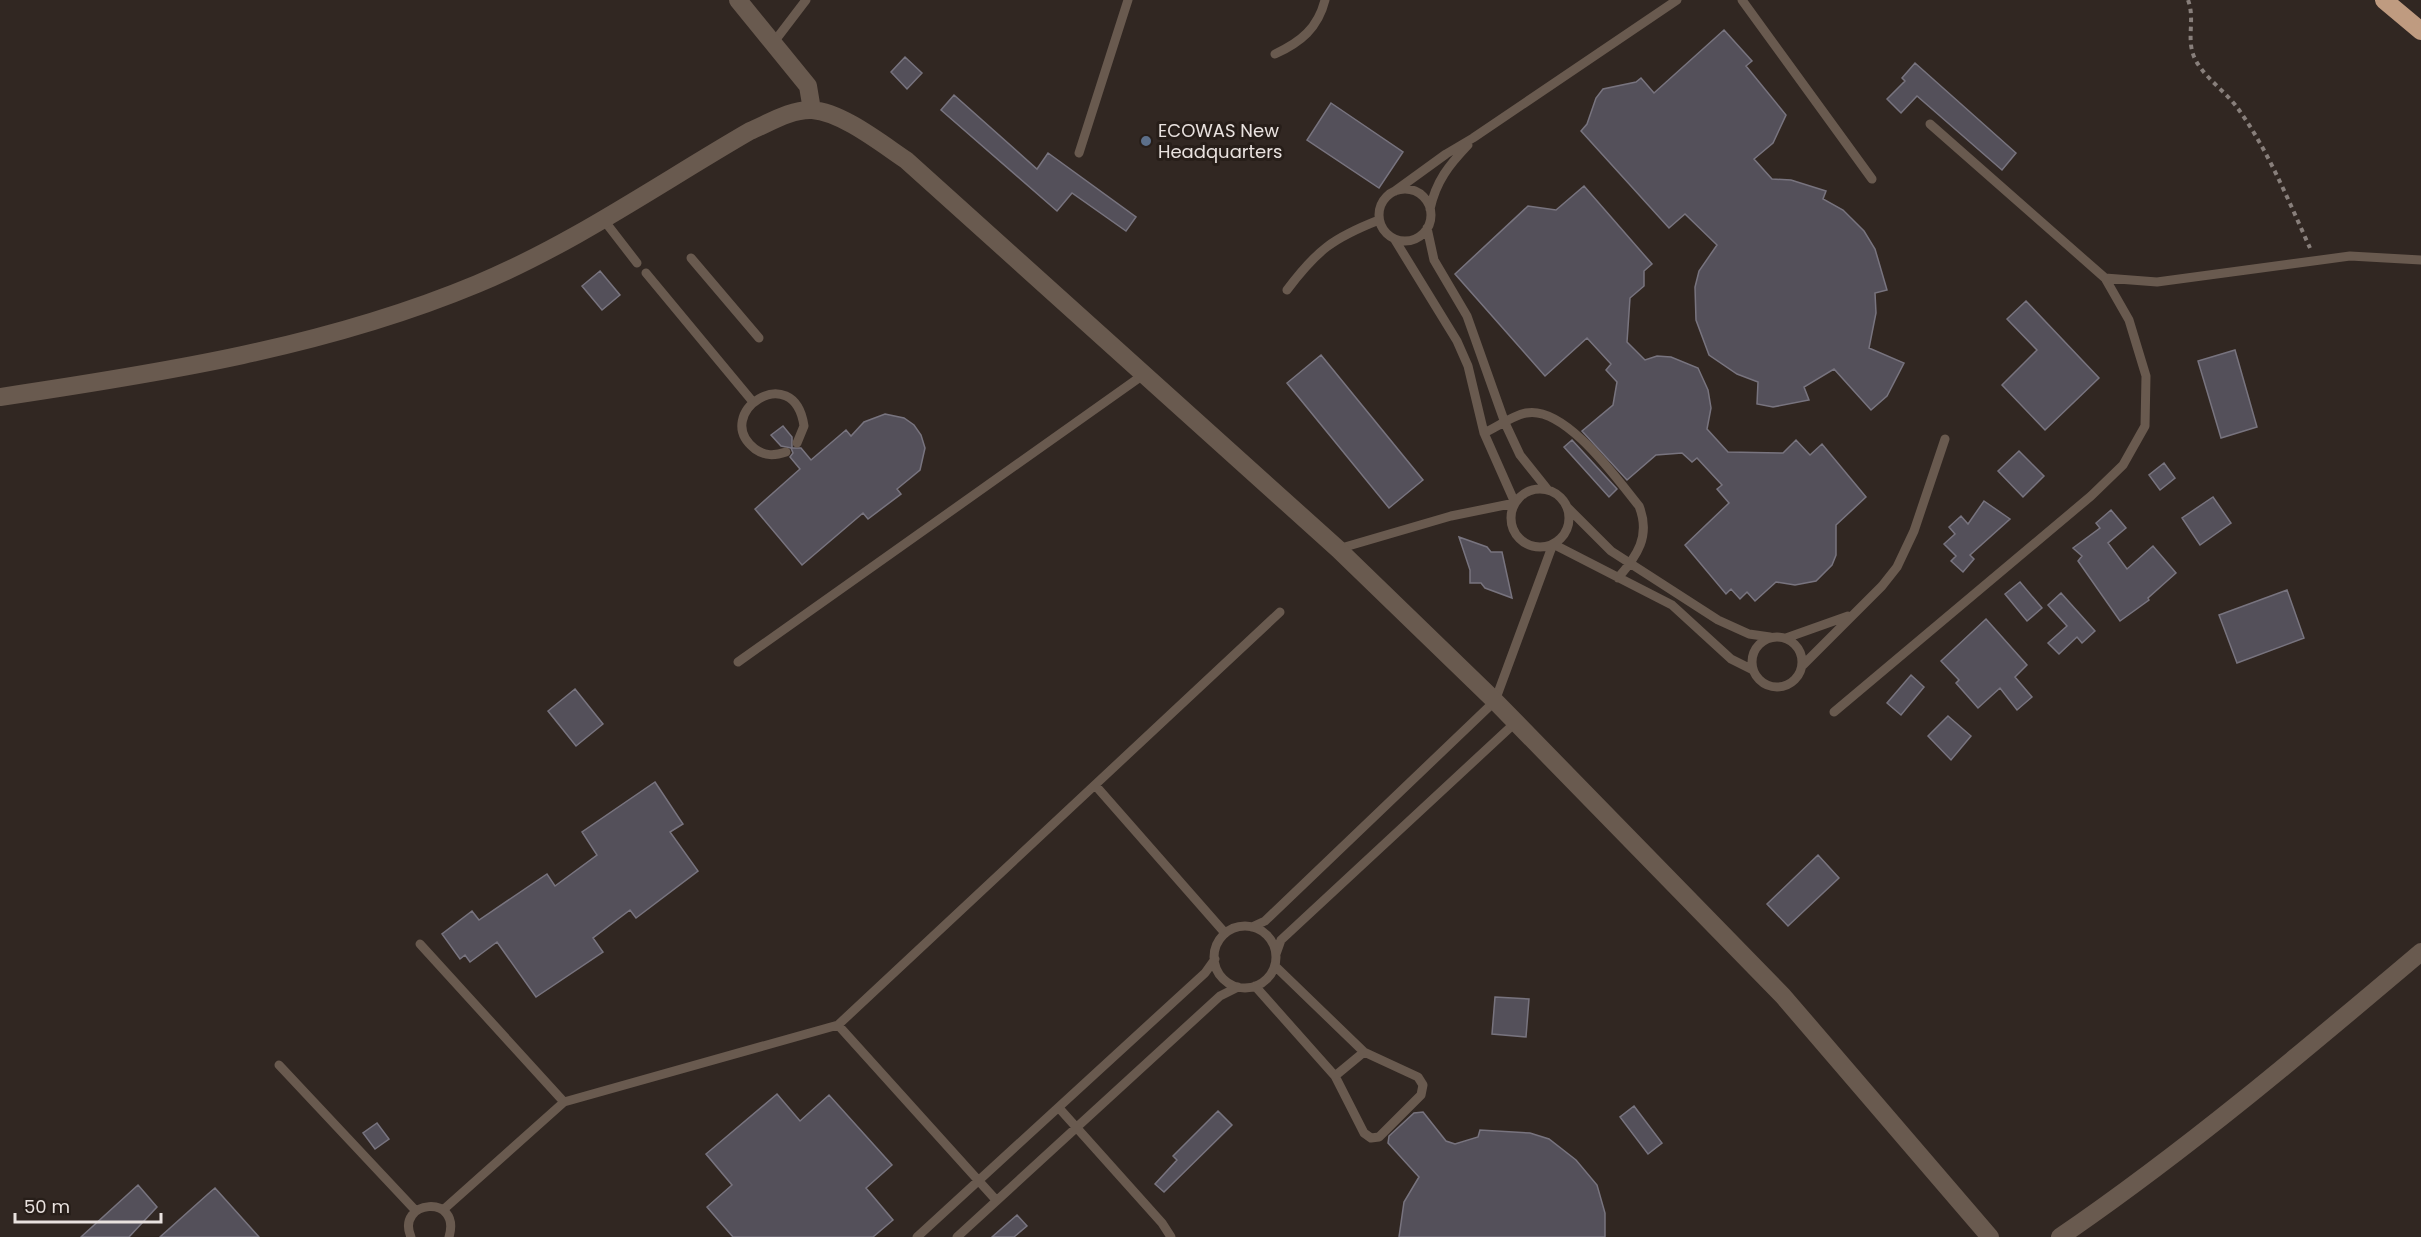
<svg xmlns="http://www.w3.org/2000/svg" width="2421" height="1237" font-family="Poppins,sans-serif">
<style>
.building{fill:#54505a;stroke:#78747f;stroke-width:1.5}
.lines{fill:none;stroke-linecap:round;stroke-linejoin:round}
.path{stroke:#887f7b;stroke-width:4;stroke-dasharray:4.5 4.5;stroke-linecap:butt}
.lane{stroke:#695a4f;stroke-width:9}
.street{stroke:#695a4f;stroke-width:18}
.highway{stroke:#bf9b80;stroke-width:18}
.service-dot{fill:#5c6f8a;stroke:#271e19;stroke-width:2}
.labels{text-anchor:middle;stroke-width:6;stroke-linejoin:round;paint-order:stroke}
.poi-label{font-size:18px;fill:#e9e2df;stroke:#271e19;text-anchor:start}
</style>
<rect width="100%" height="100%" fill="#312722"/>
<path class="building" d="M 1724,30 L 1752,61 L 1746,66 L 1786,115 L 1773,143 L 1754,159 L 1772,179 L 1791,180 L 1826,191 L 1823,199 L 1843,210 L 1864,231 L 1875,249 L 1887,290 L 1875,293 L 1876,313 L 1869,348 L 1904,363 L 1887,396 L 1871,410 L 1834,369 L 1804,387 L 1809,400 L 1773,407 L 1757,404 L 1758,382 L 1737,374 L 1709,355 L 1696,320 L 1695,287 L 1699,271 L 1717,245 L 1685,214 L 1669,228 L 1581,131 L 1587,124 L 1596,98 L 1603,89 L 1636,82 L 1641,78 L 1654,93 Z
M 905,57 L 922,73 L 907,89 L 891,72 Z
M 1915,63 L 2016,153 L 2002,170 L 1917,96 L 1901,113 L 1887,99 L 1905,81 L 1902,78 Z
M 954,95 L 1037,169 L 1048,153 L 1136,217 L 1126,231 L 1072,193 L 1057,211 L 941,110 Z
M 1331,103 L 1403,152 L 1379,188 L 1307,140 Z
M 1584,186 L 1652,264 L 1644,271 L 1644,286 L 1630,298 L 1627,342 L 1645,360 L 1657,356 L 1671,357 L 1698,368 L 1708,390 L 1711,408 L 1707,429 L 1728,452 L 1783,453 L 1796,440 L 1810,455 L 1822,444 L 1866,497 L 1836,525 L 1836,555 L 1832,565 L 1816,581 L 1795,585 L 1776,582 L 1755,601 L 1747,592 L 1740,599 L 1731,589 L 1726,594 L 1685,545 L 1729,503 L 1717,489 L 1722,485 L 1697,458 L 1692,462 L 1682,453 L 1656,455 L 1627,480 L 1582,431 L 1613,405 L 1617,382 L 1606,370 L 1611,364 L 1587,338 L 1545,376 L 1455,274 L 1528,206 L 1556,210 Z
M 600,271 L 620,295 L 602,310 L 582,286 Z
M 2026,301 L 2099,378 L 2045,430 L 2002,385 L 2037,350 L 2007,319 Z
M 2235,350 L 2257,427 L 2221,438 L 2198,361 Z
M 1321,355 L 1423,480 L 1389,508 L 1287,383 Z
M 885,414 L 904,418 L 914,425 L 921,435 L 925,448 L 920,470 L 897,489 L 901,494 L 868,519 L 863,513 L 802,565 L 755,509 L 800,469 L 790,457 L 793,453 L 791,448 L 781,446 L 771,435 L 783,426 L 792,437 L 792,448 L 801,448 L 811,460 L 846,430 L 851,436 L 864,422 Z
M 1572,440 L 1617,489 L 1609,497 L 1564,447 Z
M 2019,451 L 2044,476 L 2023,497 L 1998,471 Z
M 2164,463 L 2175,478 L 2160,490 L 2149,475 Z
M 2213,497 L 2231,523 L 2200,545 L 2182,518 Z
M 1984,501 L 2010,519 L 1970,555 L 1974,559 L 1963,572 L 1951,561 L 1956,556 L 1944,544 L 1955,534 L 1949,527 L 1961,516 L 1968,524 Z
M 2111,510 L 2126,528 L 2108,543 L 2127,569 L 2153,546 L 2176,573 L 2148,598 L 2149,600 L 2120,621 L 2078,561 L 2082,556 L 2073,548 L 2100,528 L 2096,523 Z
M 1459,537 L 1487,547 L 1491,552 L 1502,552 L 1512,598 L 1485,588 L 1481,583 L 1470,583 L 1470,570 Z
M 2020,582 L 2042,608 L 2027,621 L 2005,594 Z
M 2287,590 L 2304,638 L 2237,663 L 2219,615 Z
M 2061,593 L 2095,631 L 2082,643 L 2077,637 L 2059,654 L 2048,643 L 2067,626 L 2048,605 Z
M 1986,619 L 2027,665 L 2015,677 L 2032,697 L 2017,710 L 2000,688 L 1978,708 L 1956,683 L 1959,680 L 1941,661 Z
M 1911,675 L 1924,687 L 1901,715 L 1887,703 Z
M 575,689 L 603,724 L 576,746 L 548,711 Z
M 1948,716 L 1971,736 L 1951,760 L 1928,736 Z
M 655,782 L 683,824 L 670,832 L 698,871 L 636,918 L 630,910 L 593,938 L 603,952 L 536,997 L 497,942 L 470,962 L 465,955 L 460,959 L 442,934 L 472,911 L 479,920 L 547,874 L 555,886 L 597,855 L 582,832 Z
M 1818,855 L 1839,878 L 1788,926 L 1767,904 Z
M 1495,997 L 1529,999 L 1526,1037 L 1492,1034 Z
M 777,1094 L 800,1121 L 829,1095 L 892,1165 L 866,1188 L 893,1220 L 873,1237 L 733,1237 L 707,1207 L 732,1185 L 706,1154 Z
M 1634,1106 L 1662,1143 L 1648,1154 L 1620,1117 Z
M 1218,1111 L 1232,1125 L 1164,1192 L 1155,1184 L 1177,1160 L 1173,1156 Z
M 1423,1112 L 1446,1141 L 1455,1144 L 1478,1137 L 1480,1130 L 1530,1133 L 1549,1139 L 1576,1160 L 1597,1185 L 1605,1213 L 1605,1237 L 1399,1237 L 1404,1202 L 1419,1177 L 1388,1143 L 1389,1136 L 1414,1113 Z
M 377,1123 L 389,1139 L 375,1149 L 363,1133 Z
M 138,1185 L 157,1207 L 129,1237 L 81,1237 Z
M 215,1188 L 259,1237 L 160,1237 L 208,1194 Z
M 1017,1215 L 1027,1226 L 1014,1237 L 992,1237 Z"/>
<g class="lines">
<path class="path" d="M 2188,0 C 2195,18 2187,36 2193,54 C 2200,75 2226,91 2239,110 C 2269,152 2289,202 2310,248"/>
<path class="lane" d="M 1742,0 L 1872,179
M 774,42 L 806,0
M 1275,54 C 1301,42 1318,28 1325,0
M 1930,124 L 2105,278 L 2157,282 L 2350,256 L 2421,260
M 1079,153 L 1128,0
M1379 215a26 26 0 1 1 52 0a26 26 0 1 1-52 0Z
M 1395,191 L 1446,154 L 1473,138 L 1677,0
M 1430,209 C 1436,181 1449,165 1468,145
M 603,219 L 637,263
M 1427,228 L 1434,260 L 1467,316 L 1505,423 L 1520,455 L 1548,490
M 691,258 L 759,338
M 646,273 L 753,402
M 1287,290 C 1317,250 1333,238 1379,220
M 1484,433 C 1497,427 1512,416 1526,413 C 1565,405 1617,479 1639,506 C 1651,536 1637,556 1618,578
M 786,452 C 774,456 765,456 755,449 C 710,414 794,358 804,426 L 797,443
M1511 518a29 29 0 1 1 58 0a29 29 0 1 1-58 0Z
M 1567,507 L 1611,551 L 1718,620 L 1749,634 L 1770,637
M 1338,549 L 1451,516 L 1515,503 L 1484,433 L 1468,366 L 1457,341 L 1395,240
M1752 662a25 25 0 1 1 50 0a25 25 0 1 1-50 0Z
M 1786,638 L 1848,616
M 738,662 L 1143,375
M 1802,666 L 1882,586 L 1897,567 L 1914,531 L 1945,439
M 1834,712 L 2091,496 L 2123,465 L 2145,426 L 2146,376 L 2129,320 L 2105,278
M 1095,785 L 1225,933
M1214 957a31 31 0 1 1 62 0a31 31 0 1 1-62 0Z
M 1252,927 L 1265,921 L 1495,701 L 1553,544 L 1672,605 L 1731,659 L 1753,670
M 420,944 L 564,1102
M 1276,954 L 1281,940 L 1516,722
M 1255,986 L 1335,1076 L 1364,1133 L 1371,1138 L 1379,1137 L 1421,1095 L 1423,1085 L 1418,1077 L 1364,1052 L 1275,966
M 838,1025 L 996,1200
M 279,1065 L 416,1211
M 1335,1076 L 1364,1052
M 1059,1108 L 1162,1223 L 1171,1237
M 443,1210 L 564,1102 L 838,1025 L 1280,612
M 411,1237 C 395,1200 462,1193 449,1237
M 917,1237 L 1205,973 L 1215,959
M 957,1237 L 1220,996 L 1238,987"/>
<path class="street" d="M 738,0 L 808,86 L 812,110
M 0,397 C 161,373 326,347 477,284 C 573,244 660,183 750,131 C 769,123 791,109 812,110 C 842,112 882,144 906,160 L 1338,549 L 1495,701 L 1783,996 L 1990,1237
M 2060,1237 C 2187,1150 2304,1051 2421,952"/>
<path class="highway" d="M 2384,0 L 2421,31"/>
</g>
<circle class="service-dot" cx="1146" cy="141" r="6"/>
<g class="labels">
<g class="poi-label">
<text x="1158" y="137">ECOWAS New<tspan x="1158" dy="21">Headquarters</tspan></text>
</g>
</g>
<path d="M15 1213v9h146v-9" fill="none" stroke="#e9e2df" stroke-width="3"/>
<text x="24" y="1213" font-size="18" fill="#e9e2df" stroke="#271e19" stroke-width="4.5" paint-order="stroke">50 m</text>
</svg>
